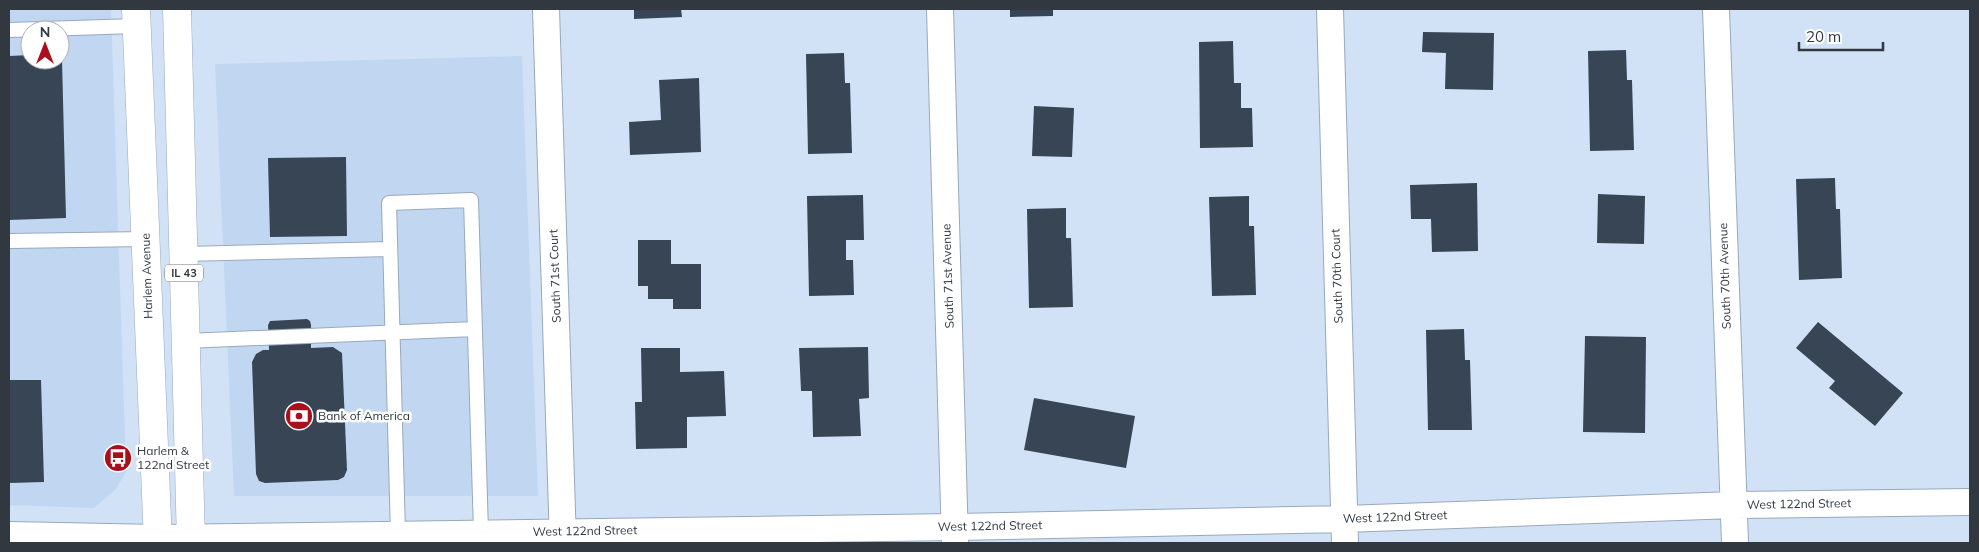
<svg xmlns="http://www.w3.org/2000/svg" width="1979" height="552" font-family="Mulish,sans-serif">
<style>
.built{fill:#c1d7f1;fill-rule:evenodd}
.building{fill:#374555}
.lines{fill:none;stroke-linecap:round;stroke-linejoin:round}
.lane-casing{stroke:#99a9bc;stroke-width:16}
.street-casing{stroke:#99a9bc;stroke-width:28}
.primary-casing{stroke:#99a9bc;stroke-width:29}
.lane{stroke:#fff;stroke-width:14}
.street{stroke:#fff;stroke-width:26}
.primary{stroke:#fff;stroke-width:28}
.labels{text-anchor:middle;stroke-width:5;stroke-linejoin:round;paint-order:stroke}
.shield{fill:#fff;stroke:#6f7479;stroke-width:1}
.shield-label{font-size:11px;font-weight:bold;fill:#313840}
.street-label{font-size:12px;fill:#313840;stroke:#fff}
.poi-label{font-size:12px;fill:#313840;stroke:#fff;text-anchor:start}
</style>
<rect width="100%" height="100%" fill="#d1e2f7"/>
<path class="built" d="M 9,9 L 111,9 L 126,472 L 116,489 L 94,508 L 9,505 ZM 30,30 L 60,30 L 60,60 L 30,60 Z
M 522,56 L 538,496 L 234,496 L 215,64 Z"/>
<path class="building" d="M 634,9 L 681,9 L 682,17 L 634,19 Z
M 1010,9 L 1053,9 L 1053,16 L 1010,17 Z
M 1423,32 L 1494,33 L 1493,90 L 1445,89 L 1446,53 L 1422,52 Z
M 1233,41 L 1234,83 L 1241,83 L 1241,108 L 1252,108 L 1253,147 L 1200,148 L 1199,42 Z
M 1626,50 L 1627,80 L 1632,80 L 1634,150 L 1590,151 L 1588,51 Z
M 844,53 L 845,83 L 850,83 L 852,153 L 808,154 L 806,54 Z
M 30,55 L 30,60 L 62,60 L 66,218 L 9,220 L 9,56 Z
M 699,78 L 701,152 L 630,155 L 629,122 L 661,120 L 659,80 Z
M 1034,106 L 1074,108 L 1072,157 L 1032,156 Z
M 346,157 L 347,236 L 270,237 L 268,158 Z
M 1835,178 L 1836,209 L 1840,209 L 1842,278 L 1799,280 L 1796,179 Z
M 1477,183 L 1478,251 L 1432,252 L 1431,219 L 1411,219 L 1410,185 Z
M 1598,194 L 1645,196 L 1644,244 L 1597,243 Z
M 863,195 L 864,240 L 846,240 L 846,260 L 853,260 L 854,295 L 809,296 L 807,196 Z
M 1249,196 L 1249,226 L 1254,226 L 1256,295 L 1212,296 L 1209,197 Z
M 1066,208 L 1066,238 L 1071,238 L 1073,307 L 1029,308 L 1027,209 Z
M 638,240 L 671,240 L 671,264 L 701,264 L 701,309 L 673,309 L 673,299 L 648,299 L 648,286 L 638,286 Z
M 307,319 L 310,321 L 311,325 L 311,348 L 333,347 L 342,353 L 347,470 L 344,477 L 338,480 L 265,483 L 259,481 L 256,474 L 252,362 L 256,354 L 263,350 L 269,350 L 268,325 L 270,321 Z
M 1818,322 L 1903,393 L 1875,426 L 1829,388 L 1835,381 L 1796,348 Z
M 1464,329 L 1465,360 L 1470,360 L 1472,430 L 1428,430 L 1426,330 Z
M 1585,336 L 1646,337 L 1645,433 L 1583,432 Z
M 868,347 L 869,398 L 859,399 L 861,436 L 813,437 L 812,391 L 801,391 L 799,348 Z
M 641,348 L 680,348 L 680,372 L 724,371 L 726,416 L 687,417 L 687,448 L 636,449 L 635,402 L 642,402 Z
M 9,380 L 41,380 L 44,482 L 9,483 Z
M 1034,398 L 1135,416 L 1126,468 L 1024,450 Z"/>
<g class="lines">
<defs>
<path id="lane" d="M 9,30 L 137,26
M 9,241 L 146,239
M 184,254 L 390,249
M 186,341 L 475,329
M 398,534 L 389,203 L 471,200 L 481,532"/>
<path id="street" d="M 546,9 L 563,543
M 940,9 L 955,543
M 1330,9 L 1345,543
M 1716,9 L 1735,543
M 9,535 L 158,538 L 955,527 L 1344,519 L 1734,505 L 1970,502"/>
<path id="primary" d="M 136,9 L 158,543
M 177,9 L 191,543"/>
</defs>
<use href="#lane" class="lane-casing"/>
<use href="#street" class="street-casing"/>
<use href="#primary" class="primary-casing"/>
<use href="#lane" class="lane"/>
<use href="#street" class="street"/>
<use href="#primary" class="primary"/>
</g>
<defs>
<symbol id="bank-disc" viewBox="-11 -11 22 22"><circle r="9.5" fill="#a7101c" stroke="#fff"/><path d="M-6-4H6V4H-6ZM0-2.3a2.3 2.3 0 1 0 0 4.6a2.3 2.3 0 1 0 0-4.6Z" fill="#fff"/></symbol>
<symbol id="bus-disc" viewBox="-11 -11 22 22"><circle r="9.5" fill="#a7101c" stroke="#fff"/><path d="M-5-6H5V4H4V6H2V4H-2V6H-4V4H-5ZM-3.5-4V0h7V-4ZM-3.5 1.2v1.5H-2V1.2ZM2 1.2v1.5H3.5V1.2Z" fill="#fff"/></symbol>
</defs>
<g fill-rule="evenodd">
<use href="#bank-disc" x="283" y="400" width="32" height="32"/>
<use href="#bus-disc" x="102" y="442" width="32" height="32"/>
</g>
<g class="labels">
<rect class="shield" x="165" y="264.5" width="38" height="17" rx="4"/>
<g class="shield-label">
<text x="184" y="277">IL 43</text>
</g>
<g class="street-label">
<text transform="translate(147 276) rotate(-92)" y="4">Harlem Avenue</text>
<text transform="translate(555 276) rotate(-92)" y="4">South 71st Court</text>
<text transform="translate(948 276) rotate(-92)" y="4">South 71st Avenue</text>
<text transform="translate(1337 276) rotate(-92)" y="4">South 70th Court</text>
<text transform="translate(1725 276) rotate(-92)" y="4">South 70th Avenue</text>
<text transform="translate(1799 504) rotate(-1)" y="4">West 122nd Street</text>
<text transform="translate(1395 517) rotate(-2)" y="4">West 122nd Street</text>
<text transform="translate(990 526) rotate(-1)" y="4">West 122nd Street</text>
<text transform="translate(585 531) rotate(-1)" y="4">West 122nd Street</text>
</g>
<g class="poi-label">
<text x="318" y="420">Bank of America</text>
<text x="137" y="455">Harlem &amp;<tspan x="137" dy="14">122nd Street</tspan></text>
</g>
</g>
<rect width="1979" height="552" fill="none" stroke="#313840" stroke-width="20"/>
<g transform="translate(45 45)"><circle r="24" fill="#ffffff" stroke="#adafb3"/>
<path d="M0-4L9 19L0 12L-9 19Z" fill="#a7101c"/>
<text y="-8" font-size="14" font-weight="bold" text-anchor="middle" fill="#313840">N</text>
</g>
<path d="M1799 42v8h84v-8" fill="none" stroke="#313840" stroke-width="2.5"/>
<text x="1806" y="42" font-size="15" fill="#313840" stroke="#ffffff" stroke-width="4" paint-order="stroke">20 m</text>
</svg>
